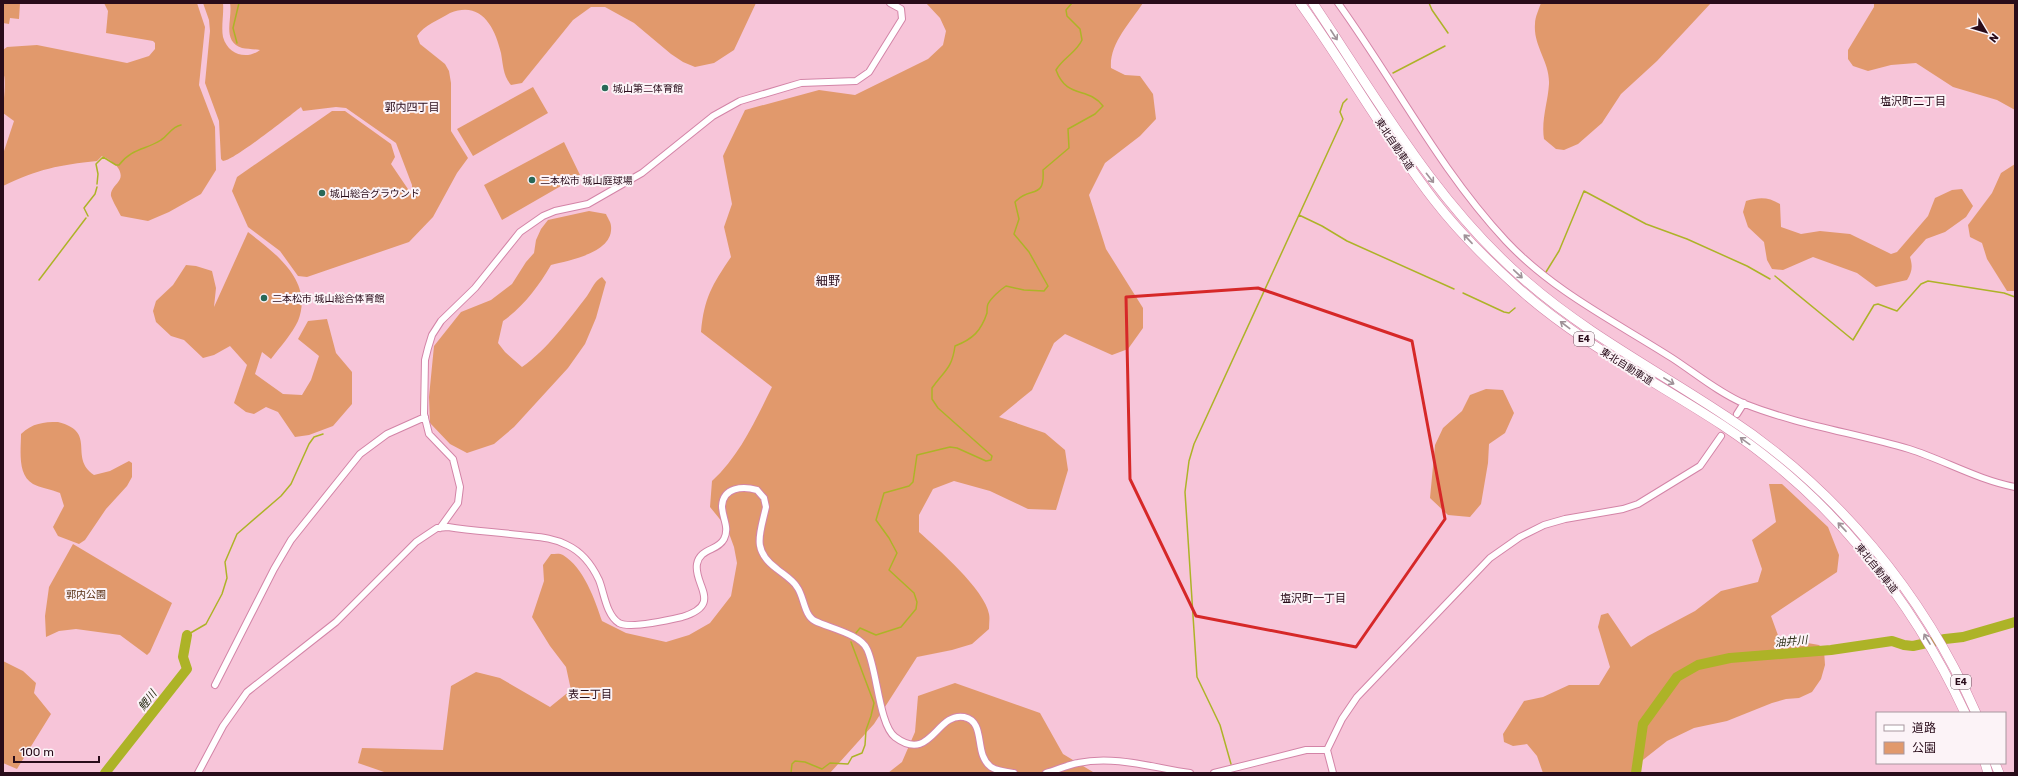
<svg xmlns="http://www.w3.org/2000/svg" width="2018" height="776" font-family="Rubik,'Noto Sans JP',sans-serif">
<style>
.green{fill:#e1996c}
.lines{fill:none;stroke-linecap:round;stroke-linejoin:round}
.stream{stroke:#adb327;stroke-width:1.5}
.river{stroke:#adb327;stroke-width:10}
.tertiary-casing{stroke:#d384a7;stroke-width:8}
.motorway-casing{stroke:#d384a7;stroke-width:10}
.tertiary{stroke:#fff;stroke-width:6}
.motorway{stroke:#fff;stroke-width:9}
.oneway{stroke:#9f9298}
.marked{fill:none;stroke:#d62828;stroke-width:3;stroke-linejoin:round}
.poi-dot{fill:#286857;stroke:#fcf3f7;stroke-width:1.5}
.labels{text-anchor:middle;stroke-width:4;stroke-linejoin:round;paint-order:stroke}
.shield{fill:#fcf3f7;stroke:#68515c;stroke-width:1}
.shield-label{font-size:9px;font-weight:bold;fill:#290c1a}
.poi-label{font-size:10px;fill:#290c1a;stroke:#fcf3f7;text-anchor:start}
.street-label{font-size:10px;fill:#290c1a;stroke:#fcf3f7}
.park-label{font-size:10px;fill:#552b0e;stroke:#fcf3f7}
.neighbourhood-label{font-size:11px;fill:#290c1a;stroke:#fcf3f7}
.water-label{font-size:11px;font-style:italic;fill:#2f311b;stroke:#fcf3f7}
.quarter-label{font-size:12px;fill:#290c1a;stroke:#fcf3f7}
</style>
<rect width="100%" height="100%" fill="#f7c5d9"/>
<path class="green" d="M 3,3 L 20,3 L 19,19 L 10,18 L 9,24 L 3,23 Z
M 104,3 L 197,3 L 205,27 L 199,85 L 215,127 L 216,170 L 201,194 L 169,212 L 148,221 L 121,216 C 118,210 113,202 111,196 C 110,189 117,185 120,179 C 124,169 110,159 102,156 L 97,161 C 59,165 38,169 3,186 L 3,154 L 14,121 L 3,113 C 3,104 7,78 3,73 L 3,50 L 7,47 L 37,45 L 127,63 L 149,56 L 155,49 L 155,43 L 153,41 L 106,33 L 108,11 Z
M 203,3 L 223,3 C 224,14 221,27 223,37 C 228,55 247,60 260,50 C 254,49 247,49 242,48 C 221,41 233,18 230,3 L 756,3 L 734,50 L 714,63 L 695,67 L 683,62 L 671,54 L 634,23 L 605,7 L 591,7 L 573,20 L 522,83 L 511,85 C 503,76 503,64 501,53 C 495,27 481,0 450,13 C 439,20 424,25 417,36 L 420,44 L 445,64 L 449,71 L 451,83 L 451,131 L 468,158 L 457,173 L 433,217 L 409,242 L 307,277 L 298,276 L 280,251 L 248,227 L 232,191 L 237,177 L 332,111 L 345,111 L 391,144 L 395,157 L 391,164 L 412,195 L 412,185 L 396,143 L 346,108 L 336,107 L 303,111 L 301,107 C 288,117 233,161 223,161 L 221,159 L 219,121 L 205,83 L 210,31 L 209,20 Z
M 926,3 L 1143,3 C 1130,23 1109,44 1111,68 L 1125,75 L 1140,76 L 1153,94 L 1156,119 L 1140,136 L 1105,163 L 1089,195 L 1106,249 L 1143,308 L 1143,328 L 1128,349 L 1112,355 L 1065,334 L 1054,343 L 1032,390 L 999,417 L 1045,433 L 1065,450 L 1068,470 L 1056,510 L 1028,509 L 990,491 L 954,481 L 933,489 L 919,515 L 919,532 C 937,548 985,590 989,614 C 990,618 989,624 989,629 L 972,644 L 952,650 L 917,657 L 874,724 L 830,773 L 387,773 L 358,763 L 362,748 L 443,750 L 451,686 L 476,672 L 500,678 L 550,707 L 571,690 L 566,667 L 550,646 L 532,617 L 544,581 L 543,565 L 551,554 C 555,554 560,553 563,555 C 584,568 595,600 602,621 L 626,633 L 666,642 L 689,635 L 710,623 L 731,596 L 737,563 L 734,547 L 727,528 L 710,507 L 712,481 C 740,455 755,421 772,387 L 701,332 C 704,298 712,285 731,257 L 724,227 L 732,204 L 723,156 L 745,110 L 819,90 L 855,95 L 928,59 L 943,45 L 946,31 L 940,18 Z
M 1541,3 L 1711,3 L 1657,61 L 1621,94 L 1602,123 L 1578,144 L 1564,150 L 1556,149 L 1544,139 C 1541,120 1548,102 1549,84 C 1550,62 1533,46 1535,24 C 1535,17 1539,9 1541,3 Z
M 1874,3 L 2015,3 L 2015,110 L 1997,100 L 1953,87 L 1916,63 L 1891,65 L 1868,71 L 1853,66 L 1848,59 L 1848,50 L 1874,7 Z
M 533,87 L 548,113 L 473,156 L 457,129 Z
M 564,142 L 580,175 L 502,220 L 484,185 Z
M 2015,164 L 2015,291 L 2007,291 L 1987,259 L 1982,243 L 1970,237 L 1968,225 L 1992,193 L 2001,173 Z
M 1962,189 L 1973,206 L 1966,217 L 1945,232 L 1926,239 L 1910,257 C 1913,267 1912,272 1907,280 L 1876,287 L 1857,273 L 1813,257 L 1783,270 L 1772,269 L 1767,260 L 1764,242 L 1748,227 L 1743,212 L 1746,201 C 1760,197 1768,197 1780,204 L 1781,227 L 1801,234 L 1820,231 L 1850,234 L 1891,254 L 1897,252 L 1928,216 L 1935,198 L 1952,190 Z
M 589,211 L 606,214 C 607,217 611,222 611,226 C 614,253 570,260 551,265 C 538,287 524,306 503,321 L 498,343 L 505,352 L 522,367 C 547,350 569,319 587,296 C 592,289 594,281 602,277 L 606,282 L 596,318 L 585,344 L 568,368 L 514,427 L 494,444 L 467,453 L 450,444 L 430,423 L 429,397 L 434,346 L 461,312 L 491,300 L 512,284 L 526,262 L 534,253 L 536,240 L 541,229 L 548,220 Z
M 248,232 C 275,253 314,281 298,321 C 292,334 280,347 271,359 L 262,352 L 255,374 L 283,394 L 302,395 L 311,380 L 319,356 L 298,339 L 308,321 L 327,319 L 336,353 L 352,372 L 352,404 L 333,426 L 309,435 L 295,437 L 278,412 L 266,407 L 254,414 L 246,412 L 234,403 L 247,365 L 230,346 L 214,355 L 203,358 L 184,340 L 171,336 L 156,322 L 153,311 L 156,301 L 173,285 L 186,265 L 196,266 L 212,271 L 216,288 L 214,307 Z
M 1486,389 L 1503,390 L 1514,413 L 1505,433 L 1489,444 L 1488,463 L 1481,504 L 1470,517 L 1448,515 L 1430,498 L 1435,445 L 1443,428 L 1462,411 L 1470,395 Z
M 58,422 C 98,432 68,457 94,475 L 110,471 L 129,461 L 132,463 L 132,477 L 127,486 L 106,509 L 85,540 L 79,544 L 58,536 L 53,527 L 64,506 L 60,493 C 51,489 40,488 33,484 C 17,475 21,450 21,434 C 33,423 43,422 58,422 Z
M 1769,484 L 1782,484 L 1828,527 L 1839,555 L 1837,572 L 1771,616 L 1779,638 L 1819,645 L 1824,650 L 1825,665 L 1821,679 L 1812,692 L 1799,698 L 1786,699 L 1772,703 L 1727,721 L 1694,728 L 1667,741 L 1634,767 L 1632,773 L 1543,773 L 1537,756 L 1527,744 L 1513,746 L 1504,742 L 1503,734 L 1524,701 L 1543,697 L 1569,685 L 1599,685 L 1610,667 L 1598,627 L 1601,615 L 1608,613 L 1631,647 L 1648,636 L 1695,611 L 1721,591 L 1758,582 L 1762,569 L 1752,540 L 1776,522 Z
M 73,544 L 172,603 L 150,652 L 147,655 L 120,635 L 76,629 L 59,631 L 46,637 L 45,616 L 49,587 Z
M 3,661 L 23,671 L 36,683 L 34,693 L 51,714 L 17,769 L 3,763 Z
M 955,683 L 1040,713 L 1063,754 L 1093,772 L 1102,773 L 888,773 L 902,762 L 915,732 L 918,696 Z"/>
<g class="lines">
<path class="stream" d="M 1429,3 L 1432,10 L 1448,33
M 237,43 L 233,28 L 239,3
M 1393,73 L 1445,46
M 97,184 L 98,174 L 96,164 L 103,157 L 116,165 L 119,165 C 132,148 146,150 161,140 C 169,135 171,127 181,125
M 1299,215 L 1322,226 L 1347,241 L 1454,289
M 88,216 L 84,208 L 95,194 L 97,187
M 1546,272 L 1559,251 L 1584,191 L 1646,224 L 1687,239 L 1747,266 L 1770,279
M 1775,276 L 1853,340 L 1874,305 L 1878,304 L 1897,311 L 1921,284 L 1928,281 L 2004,293 L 2015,297
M 39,280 L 86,218
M 1463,293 L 1504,312 L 1509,313 L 1515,308
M 856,633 L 860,628 L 876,635 L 901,627 L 916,609 L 917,602 L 914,593 L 889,570 L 897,553 L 889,538 L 876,520 L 884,493 L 909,486 L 913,482 L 917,455 L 950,447 L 957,448 L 986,461 L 991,460 L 992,456 L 938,408 L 932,399 L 932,388 C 944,371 952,369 955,346 C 973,339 981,331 987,313 C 987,310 987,306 988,304 C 991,298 1000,290 1006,286 L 1024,290 L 1044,291 L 1048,286 L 1029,252 L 1014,234 L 1019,219 L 1015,202 C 1030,185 1045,201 1043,170 L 1069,148 L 1068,129 L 1095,114 L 1103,106 C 1088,86 1067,100 1056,70 C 1063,58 1076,53 1082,40 L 1080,29 L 1067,16 L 1066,10 L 1072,3
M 187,635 L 206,624 L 222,594 L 227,578 L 225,562 L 237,534 L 281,496 L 291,484 L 309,444 L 314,437 L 323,434
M 1231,764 L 1220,725 L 1197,677 L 1185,492 L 1189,461 L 1194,444 L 1343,119 L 1340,112 L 1343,103 L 1347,99
M 791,773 L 792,764 L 795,761 L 805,762 L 822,769 L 830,763 L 848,764 L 852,757 L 862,753 L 865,745 L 866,730 L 871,716 L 874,703 L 851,642"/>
<path class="river" d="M 105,773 L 187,669 L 183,657 L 187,635
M 1636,773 L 1643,724 L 1677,677 L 1698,665 L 1730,658 L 1831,650 L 1892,641 L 1904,645 L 1913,646 L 1945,639 L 1963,637 L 2015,622"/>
<defs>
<path id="tertiary" d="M 1338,3 C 1395,82 1439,169 1506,241 C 1553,291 1614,321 1672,358 C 1695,373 1719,393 1745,404 C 1798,425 1855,433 1909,449 C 1944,460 1978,480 2015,487
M 1737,414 L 1744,403
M 440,528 L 458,503 L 460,487 L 453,459 L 429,434 L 424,414 L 425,360 L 428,348 L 432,335 L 441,321 L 475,288 L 520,232 L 543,216 L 555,211 L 588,204 L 642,173 L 713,116 L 740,101 L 801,83 L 856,81 L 869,72 L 902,19 L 901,9 L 890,3
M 215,685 L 274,569 L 291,540 L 360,454 L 387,434 L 425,417
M 198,773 L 223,726 L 247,692 L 336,622 L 416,542 L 437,528 L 448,527 C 472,531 496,532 520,535 C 536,537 552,537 567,545 C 582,552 592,565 599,580 C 604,592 606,615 619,623 C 630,629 669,620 682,617 C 724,604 693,585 697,564 C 700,548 718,551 724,539 C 730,527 722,518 722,506 C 723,487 743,486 757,490 L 764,498 L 766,507 C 760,534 751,550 777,569 C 783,574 793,580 797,587 C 804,596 804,616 815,621 C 829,628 860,634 867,649 C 877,669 879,725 895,737 C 931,764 936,712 964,717 C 987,722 973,754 991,767 C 997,771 1006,772 1014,773
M 1046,773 C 1057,770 1067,765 1078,763 C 1115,755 1154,768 1190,773
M 1214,773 L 1306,750 L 1327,750
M 1333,773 L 1327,750 L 1342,719 L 1357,697 L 1490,558 L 1520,537 L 1544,525 L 1565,519 L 1623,509 L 1638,504 L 1700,466 L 1721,436"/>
<path id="motorway" d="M 1300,3 C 1346,67 1385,137 1434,200 C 1458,231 1487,260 1516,286 C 1578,342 1653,380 1722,425 C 1830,496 1911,597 1965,713
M 1313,3 C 1378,100 1436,204 1526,281 C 1588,335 1660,372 1727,417 C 1837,489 1923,593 1976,713
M 1985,763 L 1988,773
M 1995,763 L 1999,773"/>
</defs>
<use href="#tertiary" class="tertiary-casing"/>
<use href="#motorway" class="motorway-casing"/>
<use href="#tertiary" class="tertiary"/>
<use href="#motorway" class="motorway"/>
</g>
<defs><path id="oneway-shaft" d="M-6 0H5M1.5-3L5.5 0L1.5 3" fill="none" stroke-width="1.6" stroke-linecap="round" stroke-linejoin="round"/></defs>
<g class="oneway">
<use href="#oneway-shaft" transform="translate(1334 35) rotate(57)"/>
<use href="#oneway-shaft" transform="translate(1430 178) rotate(52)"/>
<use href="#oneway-shaft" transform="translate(1468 239) rotate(-133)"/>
<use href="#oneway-shaft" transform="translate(1518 274) rotate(43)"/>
<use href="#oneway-shaft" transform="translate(1565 325) rotate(-143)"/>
<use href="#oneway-shaft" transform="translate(1669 381) rotate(31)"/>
<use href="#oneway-shaft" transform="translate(1745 441) rotate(-144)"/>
<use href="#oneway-shaft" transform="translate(1842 527) rotate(-133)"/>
<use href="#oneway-shaft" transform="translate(1927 639) rotate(-121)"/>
</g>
<path class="marked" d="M 1258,288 L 1412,341 L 1445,519 L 1356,647 L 1196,616 L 1130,479 L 1126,297 Z"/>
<g class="poi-dot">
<circle cx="605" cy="88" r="4"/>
<circle cx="532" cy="180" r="4"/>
<circle cx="322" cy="193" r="4"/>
<circle cx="264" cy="298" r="4"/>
</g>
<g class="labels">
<g class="shield">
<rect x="1574" y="332" width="20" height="14" rx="3"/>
<rect x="1951" y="675" width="20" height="14" rx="3"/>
</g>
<g class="shield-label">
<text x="1584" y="342">E4</text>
<text x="1961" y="685">E4</text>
</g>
<g class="poi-label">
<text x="613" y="92">城山第二体育館</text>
<text x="540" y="184">二本松市 城山庭球場</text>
<text x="330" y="197">城山総合グラウンド</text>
<text x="272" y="302">二本松市 城山総合体育館</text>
</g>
<g class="street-label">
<text transform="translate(1395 144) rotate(56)" y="4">東北自動車道</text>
<text transform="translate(1627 366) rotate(32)" y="4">東北自動車道</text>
<text transform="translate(1877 568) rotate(51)" y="4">東北自動車道</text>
</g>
<g class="park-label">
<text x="86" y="598">郭内公園</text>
</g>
<g class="neighbourhood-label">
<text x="1913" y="105">塩沢町二丁目</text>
<text x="412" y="111">郭内四丁目</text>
<text x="1313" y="602">塩沢町一丁目</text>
<text x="590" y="698">表二丁目</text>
</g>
<g class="water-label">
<text transform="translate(1791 641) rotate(-5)" y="4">油井川</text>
<text transform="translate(147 700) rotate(-52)" y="4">鯉川</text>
</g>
<g class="quarter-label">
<text x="828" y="285">細野</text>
</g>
</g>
<rect width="2018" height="776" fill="none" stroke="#290c1a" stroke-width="8"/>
<rect x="1876" y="712" width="130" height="52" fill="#fcf3f7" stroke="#a8979f"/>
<rect x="1884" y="725" width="20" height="6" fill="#ffffff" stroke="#a8979f"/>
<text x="1912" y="732" font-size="12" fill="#290c1a">道路</text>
<rect x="1884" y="742" width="20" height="12" fill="#e1996c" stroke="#a8979f"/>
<text x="1912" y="752" font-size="12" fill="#290c1a">公園</text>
<g transform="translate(1986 32) rotate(128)" stroke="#fcf3f7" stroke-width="3" paint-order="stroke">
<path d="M0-3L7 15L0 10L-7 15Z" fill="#290c1a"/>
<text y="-6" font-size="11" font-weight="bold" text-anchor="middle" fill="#290c1a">N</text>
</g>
<path d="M14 756v6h85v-6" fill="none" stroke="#290c1a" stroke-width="2"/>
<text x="20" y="756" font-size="12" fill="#290c1a" stroke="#fcf3f7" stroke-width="3" paint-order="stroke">100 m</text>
</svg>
